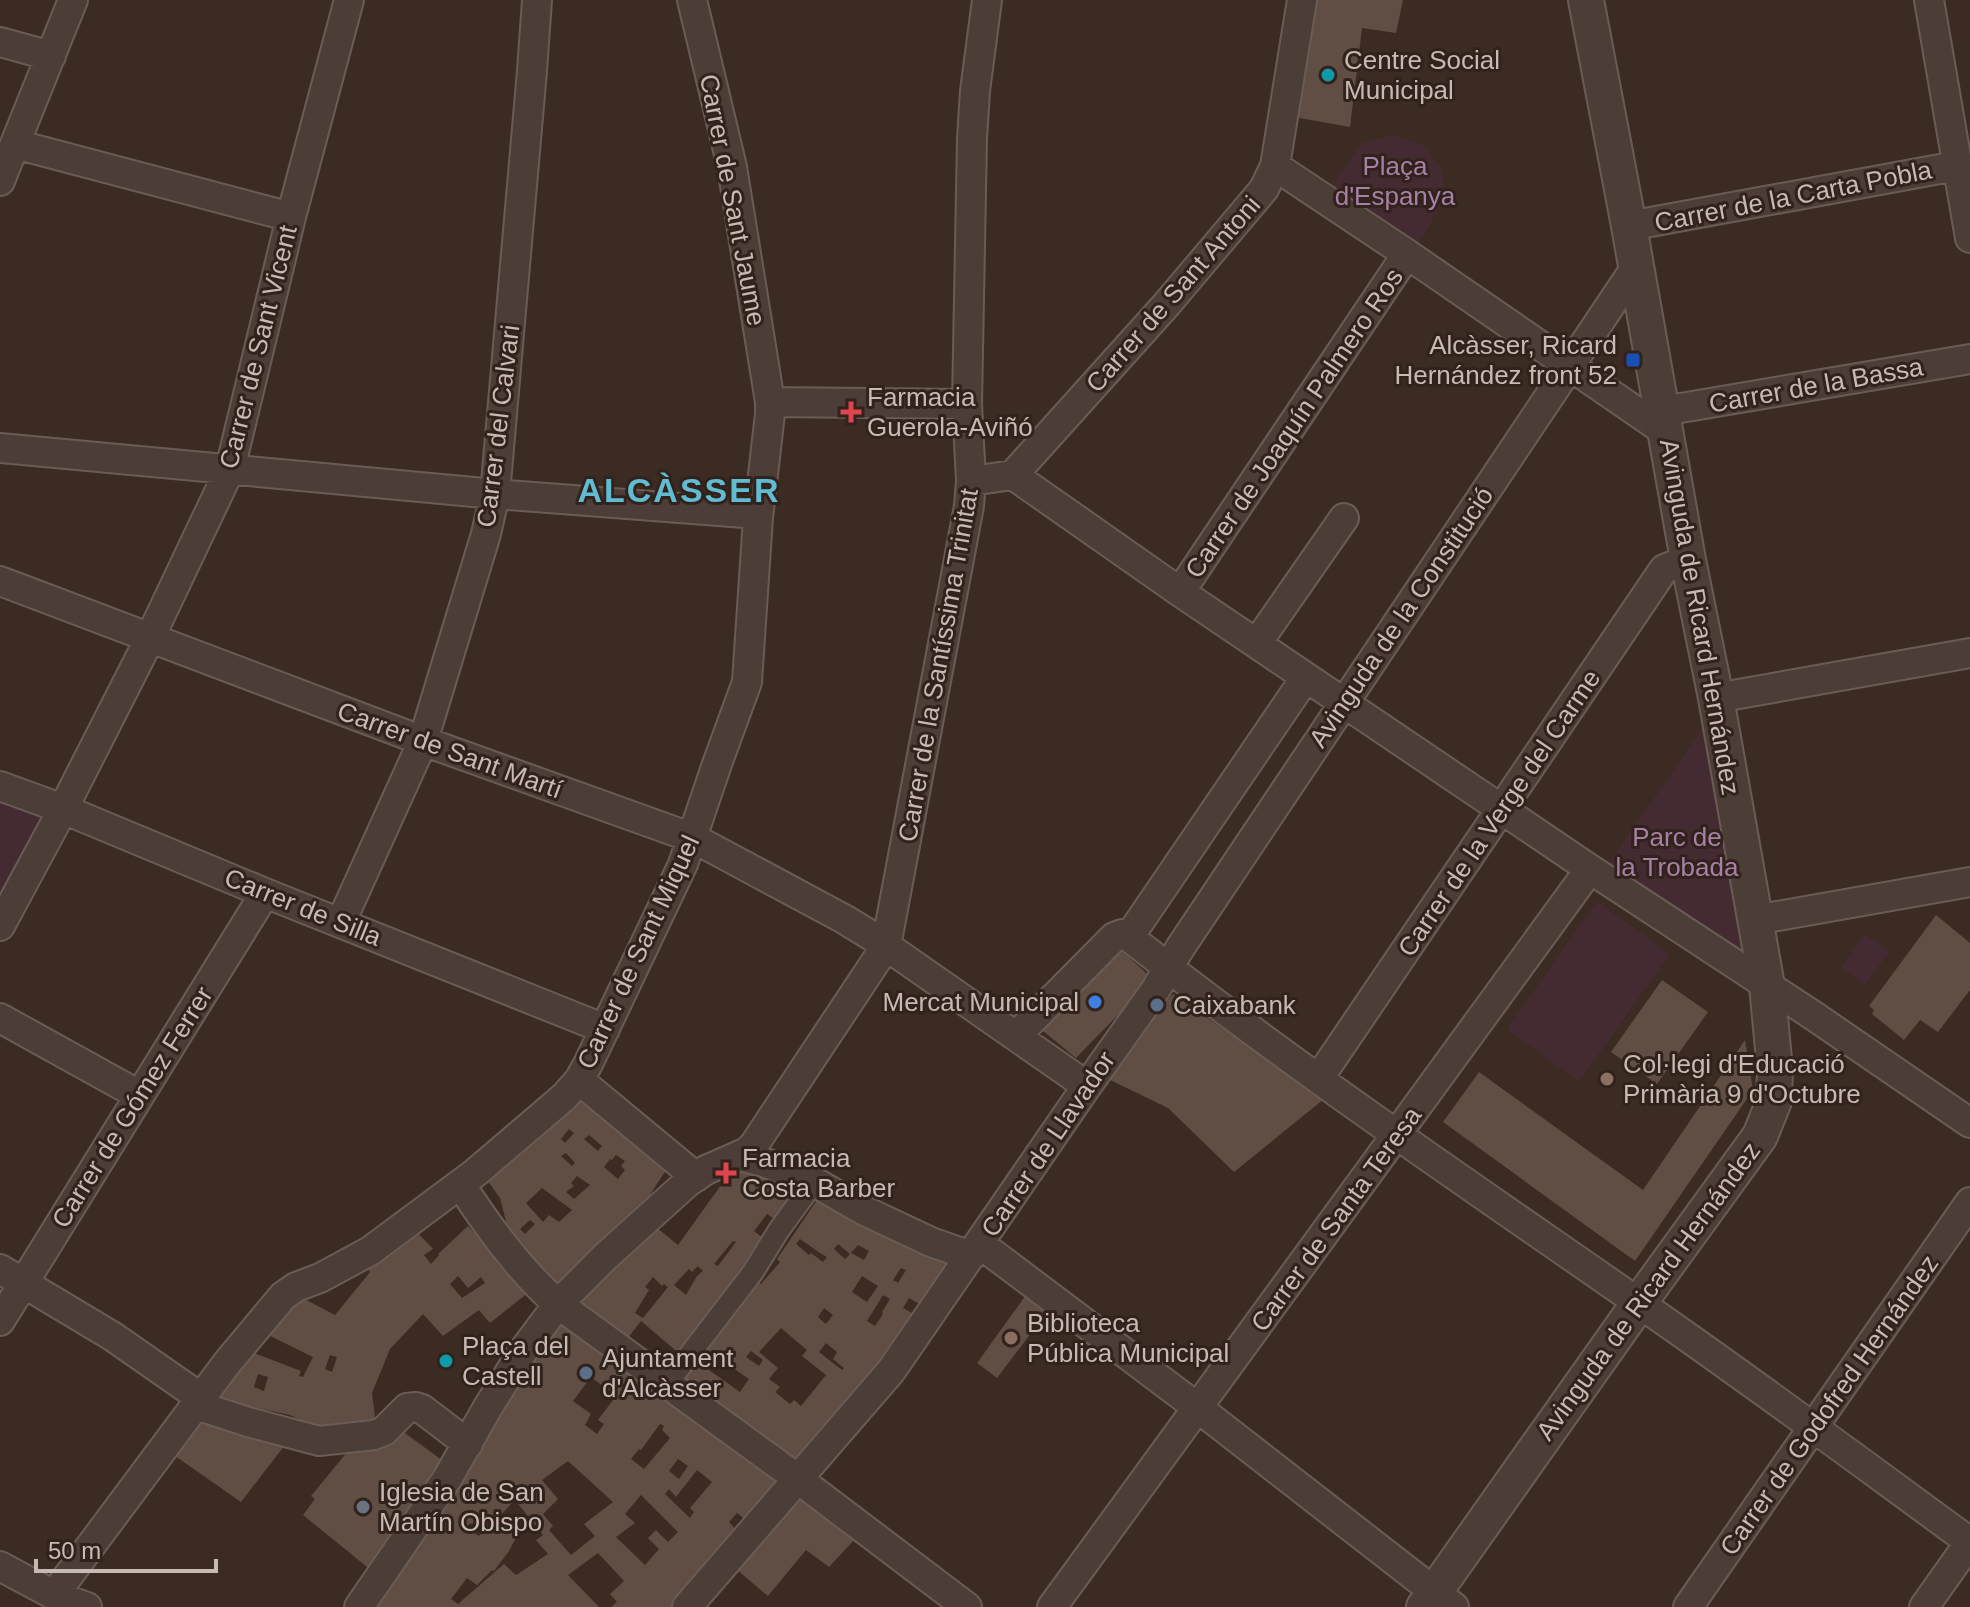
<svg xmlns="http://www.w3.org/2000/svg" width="1970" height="1607" font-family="Arial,sans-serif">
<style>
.green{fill:#442a31}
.building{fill:#604e44;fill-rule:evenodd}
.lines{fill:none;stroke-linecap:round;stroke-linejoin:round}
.pedestrian-casing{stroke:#6a5c55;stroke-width:24}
.minor-casing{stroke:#6a5c55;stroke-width:32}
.tertiary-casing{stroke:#6a5c55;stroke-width:38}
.pedestrian{stroke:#4c3e37;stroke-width:20}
.minor{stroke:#4c3e37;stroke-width:28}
.tertiary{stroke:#4c3e37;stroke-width:34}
.culture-dot{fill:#0f9aa8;stroke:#31231c;stroke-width:3}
.transit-dot{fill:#1a4fb4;stroke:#31231c;stroke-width:3}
.health-dot{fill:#e0444e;stroke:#31231c;stroke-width:3}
.shop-dot{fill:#3f7fe0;stroke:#31231c;stroke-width:3}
.service-dot{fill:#5c6f8a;stroke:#31231c;stroke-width:3}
.education-dot{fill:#8d6e63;stroke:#31231c;stroke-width:3}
.worship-dot{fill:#6b7280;stroke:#31231c;stroke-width:3}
.labels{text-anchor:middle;stroke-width:6;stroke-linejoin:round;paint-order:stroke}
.poi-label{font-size:26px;fill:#c7bab2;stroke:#31231c;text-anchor:start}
.park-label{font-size:26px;fill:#a780a7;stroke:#31231c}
.street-label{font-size:26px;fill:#c7bab2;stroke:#31231c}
.district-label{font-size:34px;font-weight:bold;letter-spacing:2px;fill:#61bcd3;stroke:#31231c}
</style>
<rect width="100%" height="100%" fill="#3c2b23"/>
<path class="green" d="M 1394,135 L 1423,145 L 1441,168 L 1445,198 L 1416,248 L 1329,189 L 1362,143 Z
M 1707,722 L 1746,959 L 1607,866 Z
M 0,797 L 52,816 L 0,909 Z
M 1597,901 L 1670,954 L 1579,1082 L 1507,1029 Z
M 1865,934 L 1890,951 L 1865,985 L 1841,967 Z"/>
<path class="building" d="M 1312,0 L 1403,0 L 1396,33 L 1362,28 L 1350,127 L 1294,117 Z
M 1936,915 L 1970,943 L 1970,990 L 1938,1032 L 1920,1020 L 1904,1040 L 1872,1014 L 1874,1010 L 1869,1006 Z
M 1116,946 L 1153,979 L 1076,1058 L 1037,1026 Z
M 1662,980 L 1708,1012 L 1657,1084 L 1611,1052 Z
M 1173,994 L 1324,1099 L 1234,1172 L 1168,1108 L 1104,1077 Z
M 1745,1040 L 1753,1090 L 1635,1261 L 1443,1122 L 1479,1072 L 1643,1190 Z
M 582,1095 L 668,1167 L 637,1215 L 557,1289 L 511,1241 L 500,1198 L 485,1177 ZM 569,1129 L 574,1133 L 565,1143 L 561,1139 ZM 589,1135 L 602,1146 L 598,1151 L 584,1139 ZM 566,1153 L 575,1163 L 572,1166 L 561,1156 ZM 616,1155 L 625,1161 L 621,1166 L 625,1170 L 618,1179 L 604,1167 L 610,1159 L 612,1160 ZM 577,1176 L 590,1185 L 574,1199 L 566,1192 L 574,1186 L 571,1183 ZM 542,1188 L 572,1210 L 559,1222 L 549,1215 L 543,1222 L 526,1203 ZM 530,1220 L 535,1224 L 525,1234 L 520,1229 Z
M 739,1160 L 807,1184 L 780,1223 L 767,1214 L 754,1231 L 767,1241 L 681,1355 L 641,1321 L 627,1339 L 577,1301 L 657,1228 L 678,1245 ZM 733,1241 L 736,1242 L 718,1266 L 714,1264 ZM 698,1266 L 703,1271 L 697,1276 L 686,1295 L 674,1285 L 689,1269 L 692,1272 ZM 653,1277 L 662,1286 L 664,1284 L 668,1287 L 643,1318 L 635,1313 L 649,1290 L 645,1287 Z
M 823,1191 L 956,1257 L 927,1308 L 909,1298 L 903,1308 L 921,1318 L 796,1466 L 680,1378 L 695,1360 L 740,1392 L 749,1379 L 704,1348 L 758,1282 L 761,1284 L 780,1262 L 777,1259 ZM 800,1239 L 820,1253 L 827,1257 L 823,1262 L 811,1253 L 809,1255 L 796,1244 ZM 838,1244 L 850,1254 L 845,1259 L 834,1249 ZM 858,1245 L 869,1251 L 864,1260 L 851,1253 ZM 901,1268 L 906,1270 L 898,1283 L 893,1280 ZM 862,1276 L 878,1286 L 867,1302 L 852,1292 ZM 883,1295 L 890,1299 L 882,1312 L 883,1314 L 875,1326 L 867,1321 ZM 824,1308 L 833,1315 L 826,1324 L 818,1317 ZM 781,1328 L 807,1350 L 802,1356 L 826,1375 L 801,1406 L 794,1400 L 790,1404 L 775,1392 L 780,1387 L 769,1379 L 778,1368 L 759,1352 ZM 826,1343 L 837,1352 L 833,1359 L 844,1368 L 842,1370 L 819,1352 ZM 751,1351 L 763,1360 L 759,1366 L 746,1357 Z
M 468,1226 L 529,1292 L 490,1323 L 479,1310 L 443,1336 L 423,1314 L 390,1349 L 372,1393 L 376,1425 L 329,1434 L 290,1415 L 211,1398 L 249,1351 L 301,1371 L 299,1376 L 303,1377 L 313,1357 L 264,1333 L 295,1294 L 335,1315 L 370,1272 L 364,1264 L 415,1230 L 433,1249 L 424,1255 L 431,1264 L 439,1255 L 438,1254 ZM 458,1276 L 468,1288 L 481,1277 L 485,1283 L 462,1298 L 450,1284 ZM 330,1355 L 337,1357 L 332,1372 L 325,1369 ZM 258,1374 L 268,1377 L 264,1391 L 254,1387 Z
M 1026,1295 L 1047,1312 L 997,1378 L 977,1363 Z
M 564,1317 L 782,1480 L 747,1521 L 737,1513 L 729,1522 L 738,1532 L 676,1607 L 611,1607 L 617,1602 L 610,1594 L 624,1581 L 598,1553 L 568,1575 L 599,1607 L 374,1607 L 455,1491 L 525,1370 ZM 591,1377 L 616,1396 L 598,1420 L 604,1424 L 597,1434 L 585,1425 L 591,1414 L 573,1401 ZM 660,1424 L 664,1426 L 662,1430 L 670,1438 L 644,1469 L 631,1459 L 639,1449 L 641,1450 ZM 678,1459 L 688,1466 L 679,1479 L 669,1471 ZM 568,1461 L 613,1502 L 584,1524 L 595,1536 L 571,1555 L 549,1530 L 553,1526 L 543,1514 L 558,1499 L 542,1480 ZM 697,1470 L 712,1482 L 690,1508 L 694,1512 L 690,1518 L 665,1494 L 669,1489 L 676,1497 ZM 641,1495 L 678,1532 L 668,1542 L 656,1530 L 648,1538 L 659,1549 L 645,1565 L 616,1537 L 635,1523 L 625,1514 ZM 515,1500 L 543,1535 L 536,1540 L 548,1554 L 516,1575 L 504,1564 L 458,1604 L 451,1599 L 467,1578 L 477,1585 L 492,1570 L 494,1571 L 509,1551 L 517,1536 L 511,1529 L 496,1520 ZM 482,1510 L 493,1518 L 479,1536 L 466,1528 L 470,1523 L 472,1524 Z
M 203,1421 L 285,1445 L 241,1502 L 175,1456 Z
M 398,1428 L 446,1463 L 372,1571 L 303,1515 L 315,1499 L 311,1496 L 348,1451 Z
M 798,1495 L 856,1538 L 829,1567 L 806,1550 L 768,1596 L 736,1569 Z"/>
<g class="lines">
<defs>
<path id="pedestrian" d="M 667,1384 L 753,1272 L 779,1230 L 814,1182"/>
<path id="minor" d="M 1929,0 L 1970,238
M 0,42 L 51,56
M 15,144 L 291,217
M 1275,166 L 1407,254 L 1666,432
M 0,181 L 73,0
M 1629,226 L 1956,166
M 770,402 L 967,404
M 1663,411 L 1970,359
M 0,448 L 495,494 L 758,514
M 1013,475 L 1180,592 L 1590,869 L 1814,1016 L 1970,1123
M 971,481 L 1013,475 L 1166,305 L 1264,189 L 1275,166 L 1302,0
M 0,581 L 423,741 L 693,838 L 844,919 L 875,938 L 1087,1086
M 1180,592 L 1407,254
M 1257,643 L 1344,518
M 1716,698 L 1970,653
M 0,786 L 63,809 L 265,893 L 605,1029
M 1755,920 L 1970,882
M 341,922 L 423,741 L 486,534 L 495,494 L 532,71 L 537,0
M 0,926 L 63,809 L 147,644 L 230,469 L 291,217 L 349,0
M 1129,937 L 1306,677
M 0,1018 L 139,1095
M 1017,1035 L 1114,937 L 1122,934 L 1129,937 C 1293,1066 1465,1182 1636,1301 C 1749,1379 1859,1461 1970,1542
M 1319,1078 L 1664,569 L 1688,560
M 579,1080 L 696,1177
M 739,1156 L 763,1162 L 811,1180 L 865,1211 L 931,1242 L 971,1256
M 461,1185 C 488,1227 520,1271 558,1304 L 798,1479 L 967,1607
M 980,1244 L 1198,1408 L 1454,1607
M 0,1269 L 112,1336 L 201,1398
M 0,1321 L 265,893
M 196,1405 L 248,1422 L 319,1441 L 374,1435 L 384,1431 L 407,1408 L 416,1407 L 422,1409 L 468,1444
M 0,1566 L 54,1595 L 87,1607
M 54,1595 L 227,1363 L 283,1296 L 296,1287 L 320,1278 L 370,1251 L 475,1173 L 564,1097 L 579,1080 L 588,1064 L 683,864 L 717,764 L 747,682 L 758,518 L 770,414 L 770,402 L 732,167 L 692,0
M 359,1607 L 447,1479 L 488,1407 L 523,1351 L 558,1304 L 605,1257 L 688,1182 L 706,1170 L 747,1152 L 754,1145 L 886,946 L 969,506 L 971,481 L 967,404 L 972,139 L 975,91 L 987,0
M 687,1607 L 891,1371 L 1087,1086 L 1156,989 L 1180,948 L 1636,267
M 1052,1607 L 1590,869
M 1688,1607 L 1970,1202
M 1924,1607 L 1970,1542"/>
<path id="tertiary" d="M 1424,1607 L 1639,1303 L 1760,1136 L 1774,1101 L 1775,1070 L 1767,986 L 1716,698 L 1688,560 L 1629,226 L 1586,0"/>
</defs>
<use href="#pedestrian" class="pedestrian-casing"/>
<use href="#minor" class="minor-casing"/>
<use href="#tertiary" class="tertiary-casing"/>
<use href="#pedestrian" class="pedestrian"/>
<use href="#minor" class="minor"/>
<use href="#tertiary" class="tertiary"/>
</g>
<g class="culture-dot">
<circle cx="1328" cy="75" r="8"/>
<circle cx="446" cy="1361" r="8"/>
</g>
<rect class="transit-dot" x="1625" y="352" width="16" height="16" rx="4"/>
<g class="health-dot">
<path d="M847 400h8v8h8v8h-8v8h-8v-8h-8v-8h8z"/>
<path d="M722 1161h8v8h8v8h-8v8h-8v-8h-8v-8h8z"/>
</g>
<circle class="shop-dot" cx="1095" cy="1002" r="8"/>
<g class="service-dot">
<circle cx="1157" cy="1005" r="8"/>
<circle cx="586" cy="1373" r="8"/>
</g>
<g class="education-dot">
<circle cx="1607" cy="1079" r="8"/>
<circle cx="1011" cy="1338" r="8"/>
</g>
<circle class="worship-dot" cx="363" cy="1507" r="8"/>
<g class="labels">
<g class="poi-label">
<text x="1344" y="69">Centre Social<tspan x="1344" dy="30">Municipal</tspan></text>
<text x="1617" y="354" text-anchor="end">Alcàsser, Ricard<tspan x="1617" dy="30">Hernández front 52</tspan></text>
<text x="867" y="406">Farmacia<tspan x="867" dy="30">Guerola-Aviñó</tspan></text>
<text x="1079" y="1011" text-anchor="end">Mercat Municipal</text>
<text x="1173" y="1014">Caixabank</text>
<text x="1623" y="1073">Col·legi d'Educació<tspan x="1623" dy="30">Primària 9 d'Octubre</tspan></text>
<text x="742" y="1167">Farmacia<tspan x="742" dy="30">Costa Barber</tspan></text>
<text x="1027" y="1332">Biblioteca<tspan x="1027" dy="30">Pública Municipal</tspan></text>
<text x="462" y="1355">Plaça del<tspan x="462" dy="30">Castell</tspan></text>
<text x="602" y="1367">Ajuntament<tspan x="602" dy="30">d'Alcàsser</tspan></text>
<text x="379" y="1501">Iglesia de San<tspan x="379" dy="30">Martín Obispo</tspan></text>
</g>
<g class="park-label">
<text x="1395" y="175">Plaça<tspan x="1395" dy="30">d'Espanya</tspan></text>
<text x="1677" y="846">Parc de<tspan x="1677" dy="30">la Trobada</tspan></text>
</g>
<g class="street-label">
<text transform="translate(1793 196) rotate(-11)" y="9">Carrer de la Carta Pobla</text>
<text transform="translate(733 200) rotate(79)" y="9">Carrer de Sant Jaume</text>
<text transform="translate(1173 294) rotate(-49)" y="9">Carrer de Sant Antoni</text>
<text transform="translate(258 347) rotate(-76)" y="9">Carrer de Sant Vicent</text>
<text transform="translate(1816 385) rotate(-10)" y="9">Carrer de la Bassa</text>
<text transform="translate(1294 423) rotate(-56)" y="9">Carrer de Joaquín Palmero Ros</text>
<text transform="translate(498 426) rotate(-83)" y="9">Carrer del Calvari</text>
<text transform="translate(1401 617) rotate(-56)" y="9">Avinguda de la Constitució</text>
<text transform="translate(1700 617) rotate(80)" y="9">Avinguda de Ricard Hernández</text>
<text transform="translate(938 665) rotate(-80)" y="9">Carrer de la Santíssima Trinitat</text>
<text transform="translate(450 750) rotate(20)" y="9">Carrer de Sant Martí</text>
<text transform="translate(1499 813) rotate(-56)" y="9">Carrer de la Verge del Carme</text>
<text transform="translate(303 907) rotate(22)" y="9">Carrer de Silla</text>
<text transform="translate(638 952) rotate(-65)" y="9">Carrer de Sant Miquel</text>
<text transform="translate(132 1107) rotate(-58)" y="9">Carrer de Gómez Ferrer</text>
<text transform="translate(1048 1144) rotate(-56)" y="9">Carrer de Llavador</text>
<text transform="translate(1336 1219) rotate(-54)" y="9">Carrer de Santa Teresa</text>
<text transform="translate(1648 1291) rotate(-54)" y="9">Avinguda de Ricard Hernández</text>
<text transform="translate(1829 1405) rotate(-55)" y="9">Carrer de Godofred Hernández</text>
</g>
<g class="district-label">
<text x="679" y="502">ALCÀSSER</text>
</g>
</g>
<path d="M36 1559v12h180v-12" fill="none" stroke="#c7bab2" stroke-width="4"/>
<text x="48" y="1559" font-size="24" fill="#c7bab2" stroke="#31231c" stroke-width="6" paint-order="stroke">50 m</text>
</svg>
